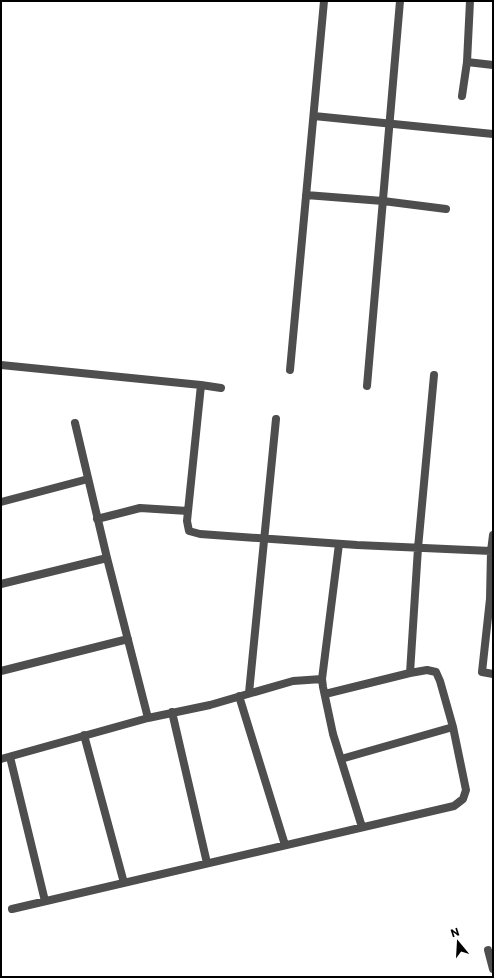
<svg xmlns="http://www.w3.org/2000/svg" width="494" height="978" font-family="Commissioner,sans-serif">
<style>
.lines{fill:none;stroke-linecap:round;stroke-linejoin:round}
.minor{stroke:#4e4e4e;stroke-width:8}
</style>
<rect width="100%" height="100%" fill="#fff"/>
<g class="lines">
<path class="minor" d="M 467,62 L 493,65
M 462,96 L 467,62 L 470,1
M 314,116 L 493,134
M 306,195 L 383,201 L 446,209
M 1,365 L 201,385 L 221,388
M 290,370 L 324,1
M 201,385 L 187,521 L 189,531 L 200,534 L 357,545 L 491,551 L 490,599 L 493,599
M 367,386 L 400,1
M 75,423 L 107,558 L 148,718
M 1,502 L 88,479
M 97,519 L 140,508 L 188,511
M 491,551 L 493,535
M 1,584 L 107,558
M 490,599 L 482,672 L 493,674
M 1,671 L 128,639
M 410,673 L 418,548 L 434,375
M 322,679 L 339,544
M 249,693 L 276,419
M 239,696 L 285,845
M 172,712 L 207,863
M 84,735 L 124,883
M 10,757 L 45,901
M 1,759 L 148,718 L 210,705 L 293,681 L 322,679 L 323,687 L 333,734 L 362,827
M 341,759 L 453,727
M 12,909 L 454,806 L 463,799 L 466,790 L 453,727 L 440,681 L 436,672 L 427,670 L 410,673 L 325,694
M 488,950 L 493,969"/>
</g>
<rect width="494" height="978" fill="none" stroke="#000000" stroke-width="4"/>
<g transform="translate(458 942) rotate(342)" stroke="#ffffff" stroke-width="3" paint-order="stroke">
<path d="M0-3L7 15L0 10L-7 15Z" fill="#000000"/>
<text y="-6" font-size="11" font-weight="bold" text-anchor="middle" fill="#000000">N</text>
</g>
</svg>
